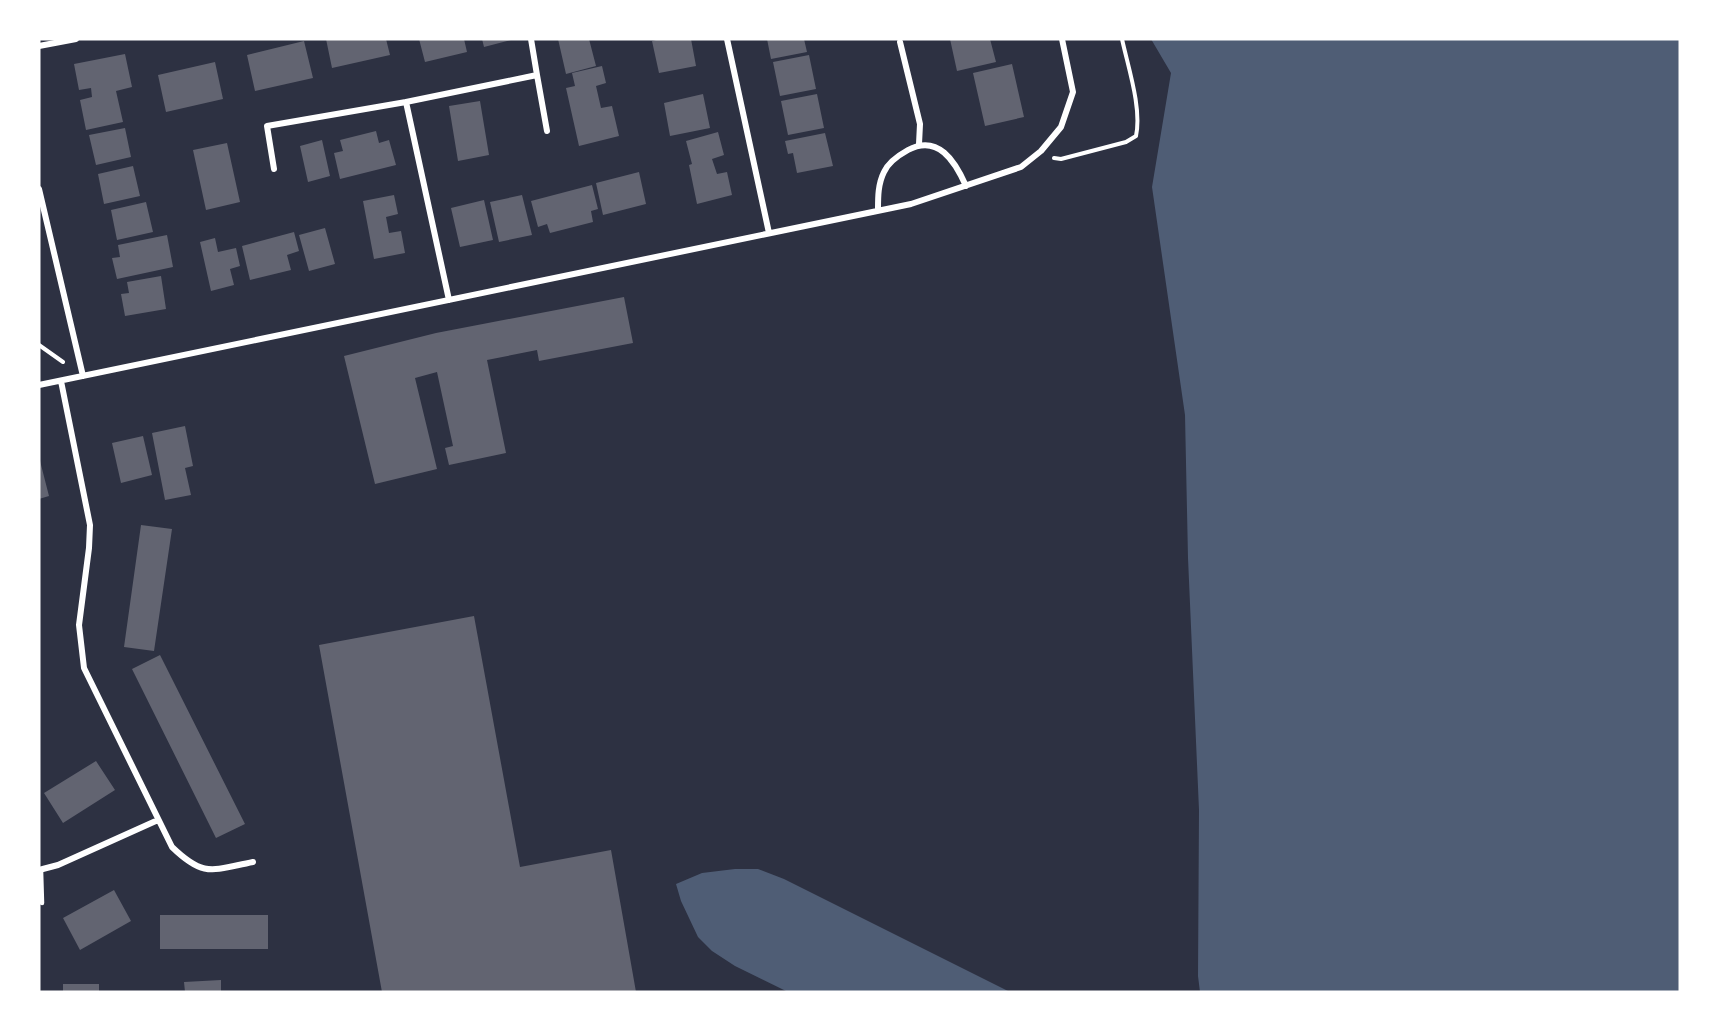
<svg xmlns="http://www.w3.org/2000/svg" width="1719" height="1031" font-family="'Noto Sans',sans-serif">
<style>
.water{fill:#4f5d75}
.building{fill:#626471}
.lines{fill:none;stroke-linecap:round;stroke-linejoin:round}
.path{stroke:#fff;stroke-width:4}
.service{stroke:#fff;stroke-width:4.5}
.minor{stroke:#fff;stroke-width:6}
</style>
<rect width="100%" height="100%" fill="#2d3142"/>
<path class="water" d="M 1151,39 L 1680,39 L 1680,992 L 1200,992 L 1198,976 L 1199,810 L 1188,558 L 1185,415 L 1152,187 L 1171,73 Z
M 735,869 L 758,869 L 784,879 L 1010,992 L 788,992 L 735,966 L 712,951 L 698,937 L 681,901 L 676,884 L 702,873 Z"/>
<path class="building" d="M 326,39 L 386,39 L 390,55 L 332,68 Z
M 419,39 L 464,39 L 467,52 L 425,62 Z
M 482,39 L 511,39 L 511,40 L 484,47 Z
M 558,39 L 589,39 L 596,66 L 566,74 Z
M 660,39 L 691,39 L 696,66 L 659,73 L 652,41 Z
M 767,39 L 804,39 L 807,52 L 771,59 Z
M 950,39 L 990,39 L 996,62 L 957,71 Z
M 304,41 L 313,78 L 255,91 L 247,55 Z
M 125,54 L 132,87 L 116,91 L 123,122 L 86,130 L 80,100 L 92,97 L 91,88 L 79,90 L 74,64 Z
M 809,55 L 816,89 L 780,96 L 773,62 Z
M 215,62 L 223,99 L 166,112 L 158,75 Z
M 1012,64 L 1024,117 L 985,126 L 973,73 Z
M 602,66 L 606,83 L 596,86 L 601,108 L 612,106 L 619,136 L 579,146 L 566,88 L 575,86 L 572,73 Z
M 703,94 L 710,128 L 670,136 L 664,103 Z
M 817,94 L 824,128 L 788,135 L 781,101 Z
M 480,101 L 489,155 L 458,161 L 449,106 Z
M 125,128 L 131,157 L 96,165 L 89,135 Z
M 376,131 L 379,143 L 389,140 L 396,165 L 340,179 L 334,153 L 343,151 L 340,140 Z
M 718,132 L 724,155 L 712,159 L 717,174 L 727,172 L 732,195 L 697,204 L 689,165 L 692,164 L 686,141 Z
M 825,133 L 833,166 L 797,173 L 793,153 L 788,154 L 785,141 Z
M 322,140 L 330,176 L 308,182 L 300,146 Z
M 227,143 L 240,202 L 206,210 L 193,150 Z
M 133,166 L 140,196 L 104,204 L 98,174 Z
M 639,172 L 646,204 L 603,215 L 596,183 Z
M 592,185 L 598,209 L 591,211 L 593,222 L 550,233 L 547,224 L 538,227 L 531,201 Z
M 394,195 L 398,214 L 386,217 L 389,233 L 401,231 L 405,253 L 374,259 L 363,201 Z
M 522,195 L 532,235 L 499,242 L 490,202 Z
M 484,200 L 493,240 L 460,247 L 451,208 Z
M 146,202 L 153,232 L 117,240 L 111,210 Z
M 325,228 L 335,264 L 309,271 L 299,235 Z
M 294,232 L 299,251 L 287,255 L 291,270 L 250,280 L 242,246 Z
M 167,235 L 173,267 L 117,279 L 112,258 L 120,257 L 118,245 Z
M 215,238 L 218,252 L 236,248 L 240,266 L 230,269 L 234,285 L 211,291 L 200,242 Z
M 161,276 L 166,309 L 125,316 L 121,294 L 129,293 L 127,282 Z
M 624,297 L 633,343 L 539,361 L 537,350 L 487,360 L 506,453 L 449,465 L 445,448 L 453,446 L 437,372 L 415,378 L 437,469 L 375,484 L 344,356 L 436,333 Z
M 185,426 L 193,466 L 185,468 L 191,495 L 165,500 L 152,433 Z
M 143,436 L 152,475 L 121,483 L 112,443 Z
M 39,457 L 49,496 L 39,499 Z
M 141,525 L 172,529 L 154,651 L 124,647 Z
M 474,616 L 520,867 L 611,850 L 636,992 L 382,992 L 319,645 Z
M 160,655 L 245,824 L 216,838 L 132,669 Z
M 96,761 L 115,790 L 63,823 L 44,793 Z
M 114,890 L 131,921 L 80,950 L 63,918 Z
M 160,915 L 268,915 L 268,949 L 160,949 Z
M 221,980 L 221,992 L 185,992 L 184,982 Z
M 63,984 L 99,984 L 99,992 L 63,992 Z"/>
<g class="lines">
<path class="path" d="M 1054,158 L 1061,159 L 1126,142 L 1136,136 C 1142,108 1128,67 1122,39
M 39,345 L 63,362"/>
<path class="service" d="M 41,870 L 42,903"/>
<path class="minor" d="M 727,39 L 769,233
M 900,42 L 920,124 L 919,144
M 39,46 L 76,39
M 537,75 L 547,131
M 274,169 L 267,126 L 406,102
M 39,189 L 83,376
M 878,209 C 878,197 878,184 884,172 C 888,163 899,155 908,150 C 938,134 955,161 966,186
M 449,300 L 406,102 L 537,75 L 531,39
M 61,381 L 90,525 L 89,548 L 79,625 L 84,668 L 172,847 C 204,878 212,870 253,862
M 39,385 L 911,204 L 1021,167 L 1041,151 L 1061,127 L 1073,92 L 1062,39
M 39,870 L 58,865 L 158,820"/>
</g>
<rect width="1719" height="1031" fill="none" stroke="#ffffff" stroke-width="81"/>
</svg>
